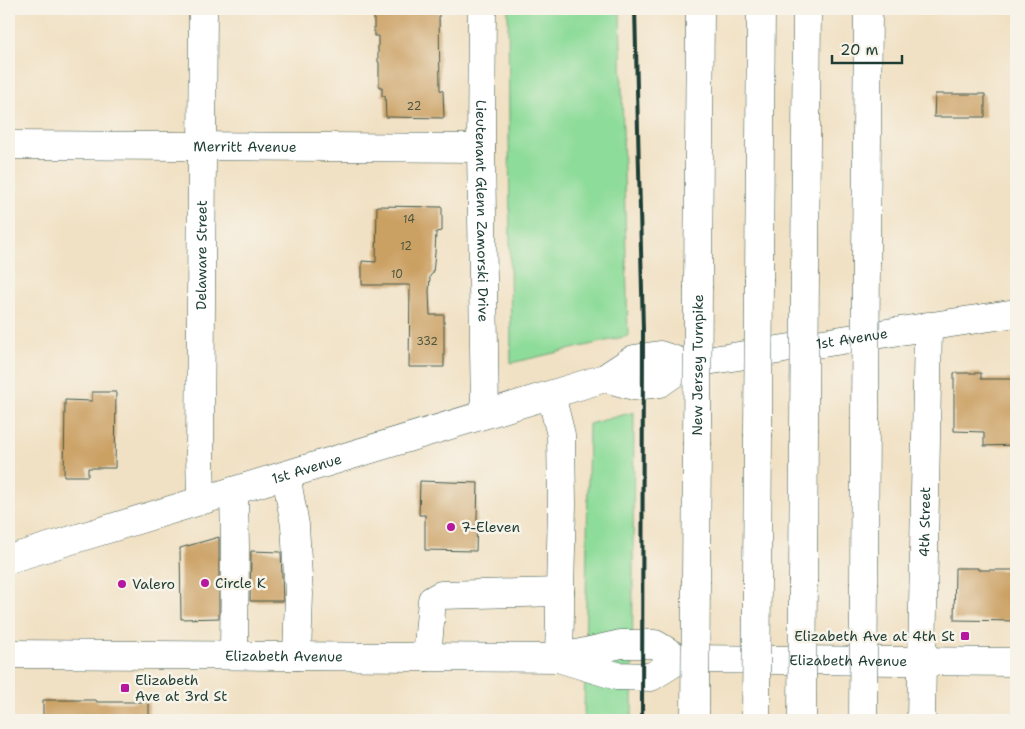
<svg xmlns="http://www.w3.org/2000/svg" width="1025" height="729" font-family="'Shantell Sans',sans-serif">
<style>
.green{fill:#8edc9a;stroke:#568c67}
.building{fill:#cba064}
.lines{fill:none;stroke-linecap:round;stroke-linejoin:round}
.minor-casing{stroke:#3e564a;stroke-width:29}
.highway-casing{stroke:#3e564a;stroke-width:29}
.minor{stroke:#fff;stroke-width:28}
.highway{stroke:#fff;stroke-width:28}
.rail{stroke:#1f3d34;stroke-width:4}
.highway-bridge-casing{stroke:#3e564a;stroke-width:29;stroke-linecap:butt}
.highway-bridge{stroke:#fff;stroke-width:28}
.poi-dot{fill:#b5179e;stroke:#f7f3e8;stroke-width:2}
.labels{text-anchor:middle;stroke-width:5;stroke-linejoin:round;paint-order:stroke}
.number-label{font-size:11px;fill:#4a5640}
.street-label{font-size:14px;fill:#1f3d34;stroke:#f7f3e8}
.poi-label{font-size:14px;fill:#1f3d34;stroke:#f7f3e8;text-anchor:start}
</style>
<rect width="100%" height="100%" fill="#f7f3e8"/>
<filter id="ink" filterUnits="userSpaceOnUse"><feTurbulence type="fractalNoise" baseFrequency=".02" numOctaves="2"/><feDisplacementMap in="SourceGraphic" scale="10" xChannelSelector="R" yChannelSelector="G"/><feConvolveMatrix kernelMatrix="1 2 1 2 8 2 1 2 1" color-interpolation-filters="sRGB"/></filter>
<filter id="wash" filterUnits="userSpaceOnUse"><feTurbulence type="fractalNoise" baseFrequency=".0096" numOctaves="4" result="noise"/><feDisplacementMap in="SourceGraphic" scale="20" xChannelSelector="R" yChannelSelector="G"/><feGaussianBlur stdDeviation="1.12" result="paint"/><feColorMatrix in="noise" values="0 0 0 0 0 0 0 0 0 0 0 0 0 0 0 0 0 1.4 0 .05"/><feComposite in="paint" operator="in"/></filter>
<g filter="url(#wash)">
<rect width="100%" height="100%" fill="#f1e1c4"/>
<path class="green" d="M 508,9 L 620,9 L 628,336 L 511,363 Z
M 634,412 L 632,720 L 584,720 L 589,424 Z"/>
<g id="blocks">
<path class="building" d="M 374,10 L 439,11 L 440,90 L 443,91 L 444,118 L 386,117 L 385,96 L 382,96 L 382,87 L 379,87 L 379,62 L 378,62 L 378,36 L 374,36 Z
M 935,94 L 985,94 L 985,117 L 934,117 Z
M 377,206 L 442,207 L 442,231 L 436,232 L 435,253 L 433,273 L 430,276 L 429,292 L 430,315 L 444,315 L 444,367 L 409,367 L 410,285 L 362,285 L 362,261 L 376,262 Z
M 954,373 L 981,373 L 981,379 L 1016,379 L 1016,445 L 984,446 L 984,432 L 954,431 Z
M 92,392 L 116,392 L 115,468 L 88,468 L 88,476 L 64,476 L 65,400 L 92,401 Z
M 420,481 L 478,483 L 476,551 L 425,550 L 425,515 L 419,515 Z
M 219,537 L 219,618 L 181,619 L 180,548 Z
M 251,551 L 281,552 L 283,601 L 250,601 Z
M 955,568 L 978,568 L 978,570 L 1016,570 L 1016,621 L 954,620 Z
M 43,700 L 96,700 L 97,702 L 149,702 L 149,720 L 43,720 Z"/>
</g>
</g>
<g filter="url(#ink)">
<use href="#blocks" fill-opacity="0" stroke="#3e564a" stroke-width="1"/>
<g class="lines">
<defs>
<g id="minor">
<path id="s1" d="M 482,9 L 481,148 L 485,414"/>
<path id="s2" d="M 9,145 L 481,148"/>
<path id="s3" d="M 605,378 L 634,386 L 660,383 L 687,364 L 1016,313"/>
<path d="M 551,395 L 561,435 L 562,504 L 560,592 L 560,612 L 559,658"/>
<path d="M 286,475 L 295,525 L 299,594 L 297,656"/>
<path id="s4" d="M 201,500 L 200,453 L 203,9"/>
<path id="s5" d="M 9,559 L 605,378 L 634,359 L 660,355 L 687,364"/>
<path id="s6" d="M 9,654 L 559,658 L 621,644 L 655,644 L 680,659 L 1016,662"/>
<path d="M 234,655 L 235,548 L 234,491"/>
<path d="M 427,657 L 432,600 L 441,595 L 560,592"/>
<path d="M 561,659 L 617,676 L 651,677 L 680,659"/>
<path id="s7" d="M 921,720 L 928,326"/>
</g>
<path id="highway" d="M 866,260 L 868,9
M 805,271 L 807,9
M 759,278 L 761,9
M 698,286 L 700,9
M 757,579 L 758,437
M 696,580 L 697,445
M 803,580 L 804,431
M 864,582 L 865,420"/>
</defs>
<use href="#minor" class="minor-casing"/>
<use href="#highway" class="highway-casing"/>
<use href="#minor" class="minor"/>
<use href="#highway" class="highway"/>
<path class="rail" d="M 635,9 L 643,330 L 642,720"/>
<defs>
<g id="highway-bridge">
<path d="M 865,420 L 866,260"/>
<path d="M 804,431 L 805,271"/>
<path d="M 758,437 L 759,278"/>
<path id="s8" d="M 697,445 L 698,286"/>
<path d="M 695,720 L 696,580"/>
<path d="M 756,720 L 757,579"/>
<path d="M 802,720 L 803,580"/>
<path d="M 863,720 L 864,582"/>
</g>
</defs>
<use href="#highway-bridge" class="highway-bridge-casing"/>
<use href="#highway-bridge" class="highway-bridge"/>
</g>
</g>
<g class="poi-dot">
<circle cx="451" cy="527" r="5"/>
<circle cx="205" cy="583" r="5"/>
<circle cx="122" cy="584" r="5"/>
<rect x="960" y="631" width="10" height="10" rx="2.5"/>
<rect x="120" y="683" width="10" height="10" rx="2.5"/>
</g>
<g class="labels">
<g class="number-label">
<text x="414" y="110">22</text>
<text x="409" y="223">14</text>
<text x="406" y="250">12</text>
<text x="397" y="278">10</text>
<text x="427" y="345">332</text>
</g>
<g class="street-label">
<text dy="5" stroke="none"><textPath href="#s2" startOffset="236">Merritt Avenue</textPath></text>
<text dy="5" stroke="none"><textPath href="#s1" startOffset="202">Lieutenant Glenn Zamorski Drive</textPath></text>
<text dy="5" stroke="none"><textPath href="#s4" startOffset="245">Delaware Street</textPath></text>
<text dy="5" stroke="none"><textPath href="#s3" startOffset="256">1st Avenue</textPath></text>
<text dy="5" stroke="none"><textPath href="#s8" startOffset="80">New Jersey Turnpike</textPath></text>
<text dy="5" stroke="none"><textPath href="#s5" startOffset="311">1st Avenue</textPath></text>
<text dy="5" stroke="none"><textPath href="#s7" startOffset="198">4th Street</textPath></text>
<text dy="5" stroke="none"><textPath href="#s6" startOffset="275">Elizabeth Avenue</textPath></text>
<text dy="5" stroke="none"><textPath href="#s6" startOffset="845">Elizabeth Avenue</textPath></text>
</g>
<g class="poi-label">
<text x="461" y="532">7-Eleven</text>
<text x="215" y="588">Circle K</text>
<text x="132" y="589">Valero</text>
<text x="955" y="641" text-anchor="end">Elizabeth Ave at 4th St</text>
<text x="135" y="685">Elizabeth<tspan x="135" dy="16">Ave at 3rd St</tspan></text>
</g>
</g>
<rect width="1025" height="729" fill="none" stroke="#f7f3e8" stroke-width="30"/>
<path d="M832 55v8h70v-8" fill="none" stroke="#1f3d34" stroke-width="2.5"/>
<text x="840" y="55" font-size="15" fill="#1f3d34" stroke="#f7f3e8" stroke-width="4" paint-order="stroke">20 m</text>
</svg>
